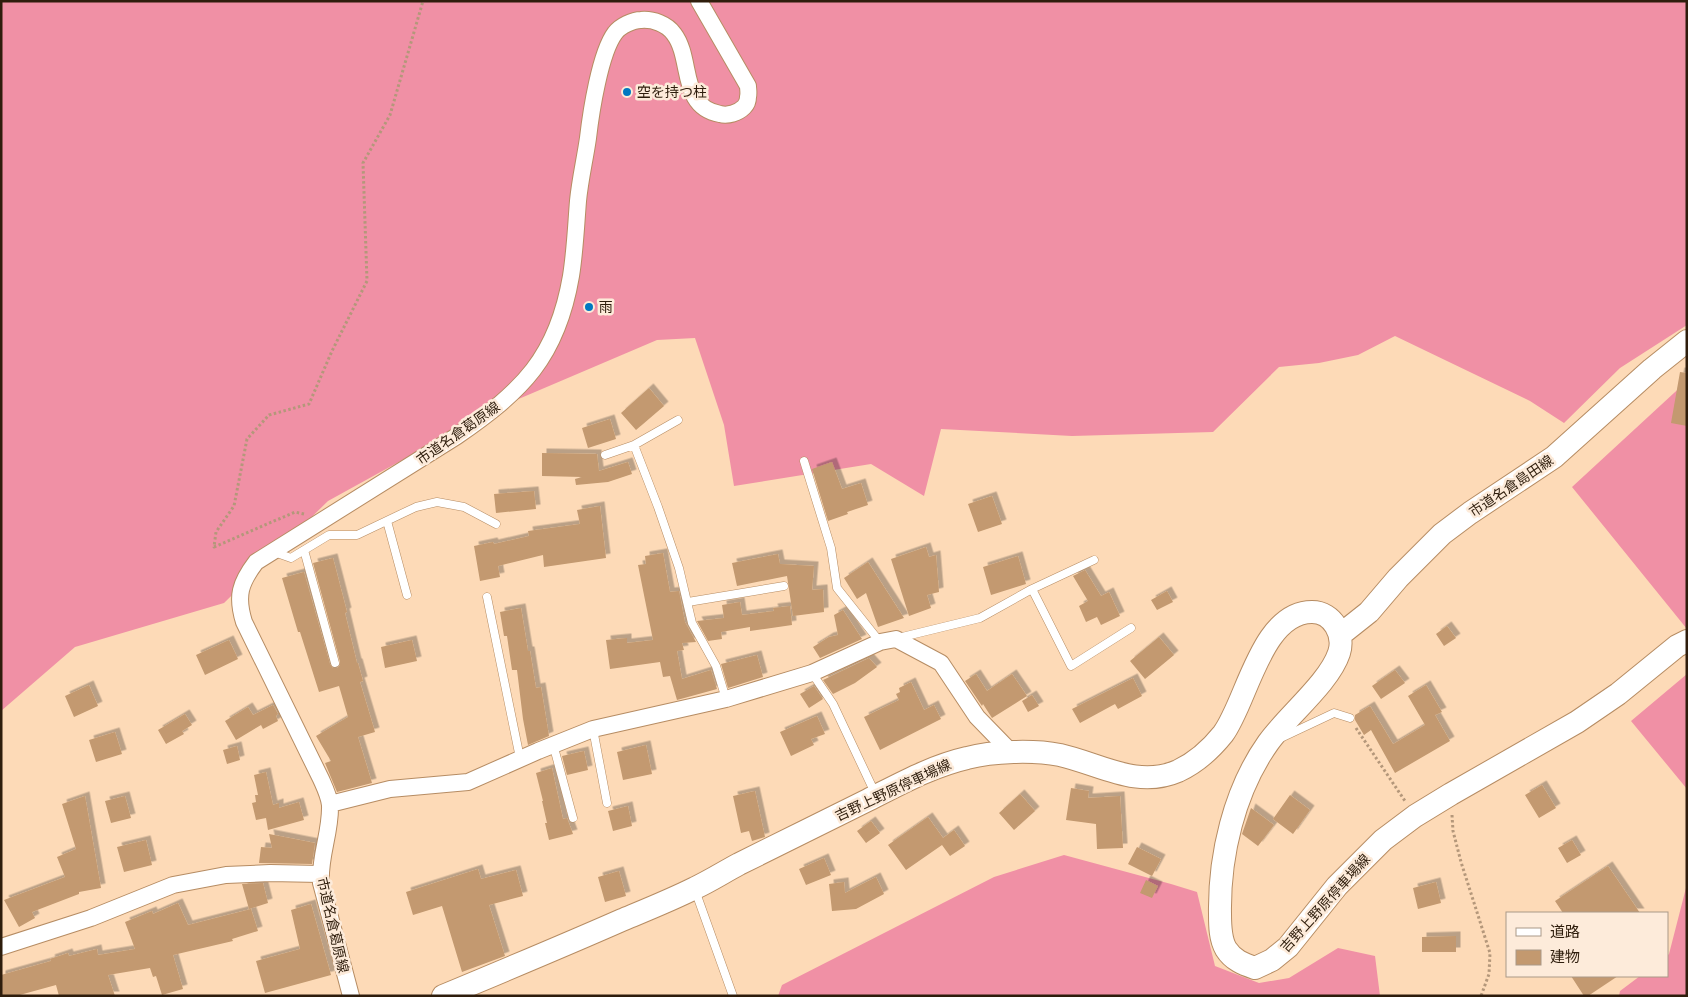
<svg xmlns="http://www.w3.org/2000/svg" width="1688" height="997" font-family="'Archivo Narrow','Noto Sans JP',sans-serif">
<style>
.forest{fill:#f090a5}
.building{fill:#c3996f;filter:url(#shadow)}
.lines{fill:none;stroke-linecap:round;stroke-linejoin:round}
.lane-casing{stroke:#b68c63;stroke-width:9}
.street-casing{stroke:#b68c63;stroke-width:18}
.secondary-casing{stroke:#b68c63;stroke-width:24}
.path{stroke:#b4977a;stroke-width:3;stroke-dasharray:2.5 2.5;stroke-linecap:butt}
.lane{stroke:#fff;stroke-width:8}
.street{stroke:#fff;stroke-width:16}
.secondary{stroke:#fff;stroke-width:22}
.poi-dot{fill:#0078c1;stroke:#fdebda;stroke-width:2}
.labels{text-anchor:middle;stroke-width:5;stroke-linejoin:round;paint-order:stroke}
.poi-label{font-size:14px;fill:#2e1d0c;stroke:#fdebda;text-anchor:start}
.street-label{font-size:14px;fill:#2e1d0c;stroke:#fdebda}
</style>
<defs>
<filter id="shadow"><feDropShadow dx="4.5" dy="-4.5" stdDeviation="0" flood-color="#0004"/></filter>
</defs>
<rect width="100%" height="100%" fill="#fddab7"/>
<path class="forest" d="M 1,1 L 1687,1 L 1687,325 L 1620,368 L 1564,423 L 1530,401 L 1395,336 L 1358,355 L 1319,363 L 1279,367 L 1213,432 L 1072,436 L 941,429 L 924,496 L 871,464 L 734,486 L 724,425 L 695,338 L 657,340 L 493,410 L 328,501 L 224,603 L 75,647 L 1,711 Z
M 1687,381 L 1687,629 L 1572,487 Z
M 1687,674 L 1687,789 L 1631,721 Z
M 1064,855 L 1171,884 L 1197,892 L 1215,966 L 1259,983 L 1289,978 L 1338,948 L 1375,956 L 1380,996 L 778,996 L 782,985 L 994,877 Z
M 1687,884 L 1687,996 L 1619,996 L 1620,991 L 1640,976 L 1667,976 L 1667,956 L 1669,954 Z"/>
<path class="building" d="M 1680,372 L 1687,373 L 1687,426 L 1671,423 Z
M 649,388 L 664,406 L 636,430 L 621,413 Z
M 610,419 L 616,439 L 588,448 L 582,428 Z
M 542,453 L 597,454 L 599,471 L 628,462 L 632,474 L 608,482 L 576,485 L 575,479 L 582,477 L 542,476 Z
M 832,462 L 842,489 L 861,483 L 868,505 L 847,512 L 848,514 L 828,521 L 812,469 Z
M 534,491 L 536,509 L 496,513 L 494,494 Z
M 992,496 L 1002,524 L 978,532 L 968,504 Z
M 600,506 L 606,558 L 544,567 L 543,555 L 498,566 L 500,577 L 480,581 L 474,546 L 493,542 L 494,544 L 529,536 L 528,531 L 580,524 L 577,510 Z
M 926,547 L 929,557 L 936,555 L 939,592 L 927,595 L 931,608 L 909,616 L 891,559 Z
M 663,553 L 670,592 L 679,591 L 685,622 L 696,642 L 682,643 L 684,650 L 677,651 L 682,679 L 711,670 L 717,689 L 677,700 L 670,676 L 663,677 L 660,662 L 610,669 L 606,640 L 627,638 L 627,643 L 653,640 L 638,565 L 646,564 L 645,556 Z
M 778,554 L 780,564 L 814,566 L 812,590 L 823,589 L 824,612 L 793,616 L 787,576 L 737,586 L 732,563 Z
M 1018,556 L 1026,584 L 991,595 L 983,567 Z
M 333,558 L 347,612 L 345,613 L 357,663 L 358,663 L 363,681 L 360,682 L 375,732 L 358,737 L 372,783 L 337,792 L 325,763 L 331,761 L 316,736 L 348,717 L 339,686 L 319,692 L 300,632 L 298,632 L 282,578 L 304,572 L 330,664 L 333,668 L 337,668 L 340,665 L 340,662 L 313,563 Z
M 868,562 L 904,618 L 878,627 L 866,593 L 857,599 L 844,578 Z
M 1085,570 L 1101,596 L 1109,592 L 1120,616 L 1101,625 L 1097,617 L 1086,622 L 1079,606 L 1088,601 L 1073,576 Z
M 1167,591 L 1173,602 L 1157,610 L 1151,600 Z
M 740,602 L 742,615 L 774,611 L 773,608 L 790,606 L 792,625 L 750,631 L 750,627 L 721,632 L 722,639 L 708,641 L 697,621 L 724,618 L 722,605 Z
M 521,608 L 528,651 L 530,651 L 536,688 L 541,687 L 549,736 L 528,745 L 523,719 L 517,670 L 512,670 L 507,636 L 504,636 L 500,612 Z
M 843,610 L 862,639 L 820,658 L 813,647 L 829,637 L 838,635 L 834,615 Z
M 1447,626 L 1456,638 L 1444,646 L 1436,634 Z
M 1159,637 L 1174,655 L 1145,679 L 1130,661 Z
M 229,640 L 238,659 L 205,675 L 196,655 Z
M 412,640 L 417,661 L 385,668 L 381,647 Z
M 757,655 L 763,677 L 728,688 L 721,664 Z
M 869,658 L 877,667 L 855,683 L 833,694 L 823,680 Z
M 1395,670 L 1405,683 L 1381,699 L 1372,686 Z
M 976,674 L 987,691 L 1012,674 L 1027,696 L 992,718 L 983,704 L 982,706 L 965,681 Z
M 1133,678 L 1142,696 L 1118,709 L 1115,704 L 1080,723 L 1072,709 Z
M 911,682 L 924,710 L 934,705 L 941,719 L 880,750 L 864,717 L 899,700 L 896,694 L 900,692 L 899,688 Z
M 89,685 L 98,706 L 74,717 L 65,696 Z
M 1426,685 L 1442,712 L 1435,715 L 1450,741 L 1395,773 L 1371,730 L 1364,735 L 1355,720 L 1355,715 L 1370,706 L 1393,744 L 1395,743 L 1425,725 L 1408,696 Z
M 814,686 L 823,699 L 809,708 L 800,694 Z
M 1032,695 L 1039,706 L 1028,712 L 1022,701 Z
M 273,705 L 278,714 L 276,716 L 278,721 L 263,729 L 261,725 L 236,740 L 225,721 L 248,707 L 253,715 Z
M 185,714 L 192,725 L 182,731 L 184,734 L 166,744 L 158,730 Z
M 817,716 L 825,734 L 811,739 L 814,745 L 791,756 L 780,732 Z
M 115,732 L 122,754 L 96,762 L 89,740 Z
M 646,745 L 652,774 L 623,780 L 617,752 Z
M 237,746 L 240,760 L 227,764 L 223,750 Z
M 584,751 L 588,770 L 567,775 L 562,756 Z
M 552,768 L 563,819 L 567,818 L 573,834 L 549,840 L 545,823 L 547,823 L 542,801 L 543,801 L 536,773 Z
M 266,772 L 273,805 L 279,803 L 279,808 L 299,802 L 304,820 L 268,830 L 266,818 L 256,820 L 252,803 L 256,802 L 255,795 L 258,795 L 254,775 Z
M 1542,785 L 1556,808 L 1539,818 L 1525,795 Z
M 1071,788 L 1089,791 L 1088,798 L 1120,796 L 1123,848 L 1097,849 L 1096,824 L 1066,820 Z
M 755,791 L 765,837 L 752,841 L 749,831 L 741,833 L 733,796 Z
M 1020,794 L 1035,811 L 1014,830 L 999,813 Z
M 1290,795 L 1310,810 L 1293,834 L 1273,819 Z
M 85,796 L 101,888 L 79,892 L 79,894 L 32,912 L 35,918 L 19,927 L 4,900 L 65,877 L 57,857 L 76,849 L 62,804 Z
M 125,796 L 131,818 L 111,823 L 105,801 Z
M 628,806 L 632,826 L 613,831 L 608,811 Z
M 1251,808 L 1274,825 L 1258,846 L 1242,834 Z
M 928,817 L 943,838 L 954,830 L 965,846 L 950,856 L 942,845 L 906,870 L 888,845 Z
M 871,821 L 880,833 L 866,843 L 857,831 Z
M 269,834 L 315,843 L 312,864 L 259,863 L 261,847 L 272,848 Z
M 146,840 L 152,865 L 124,872 L 117,847 Z
M 1572,840 L 1581,855 L 1567,863 L 1558,848 Z
M 1137,847 L 1161,859 L 1152,876 L 1128,864 Z
M 824,858 L 831,875 L 806,885 L 799,869 Z
M 1608,866 L 1640,913 L 1563,913 L 1555,901 Z
M 478,869 L 481,879 L 516,870 L 523,896 L 489,905 L 505,956 L 462,972 L 442,906 L 413,915 L 406,892 Z
M 619,871 L 626,896 L 605,902 L 598,877 Z
M 876,877 L 884,894 L 856,909 L 832,911 L 829,884 L 844,882 L 845,893 Z
M 1146,880 L 1158,886 L 1152,898 L 1140,893 Z
M 1436,882 L 1441,903 L 1418,909 L 1413,888 Z
M 263,883 L 268,903 L 249,909 L 242,884 Z
M 178,903 L 188,925 L 251,909 L 258,931 L 232,939 L 233,941 L 173,955 L 183,989 L 162,995 L 156,976 L 153,977 L 150,968 L 108,975 L 115,996 L 59,996 L 56,985 L 16,996 L 1,996 L 1,975 L 51,961 L 50,959 L 68,953 L 69,956 L 97,949 L 98,955 L 135,949 L 125,922 L 152,911 L 153,914 Z
M 311,904 L 331,975 L 265,993 L 256,961 L 300,949 L 291,910 Z
M 1456,936 L 1456,952 L 1422,952 L 1422,937 Z
M 1571,976 L 1618,976 L 1588,996 L 1584,996 Z"/>
<g class="lines">
<defs>
<path id="lane" d="M 678,420 L 634,445 L 658,507 L 679,568 L 692,623 L 716,666 L 726,699
M 605,455 L 634,445
M 804,461 L 831,548 L 837,588 L 880,642
M 387,521 L 407,595
M 304,550 L 335,663
M 274,552 L 291,558 L 329,535 L 357,535 L 416,507 L 437,502 L 464,507 L 496,524
M 1032,589 L 1071,666 L 1131,628
M 487,597 L 520,758
M 688,602 L 784,586
M 898,638 L 980,618 L 1032,589 L 1094,560
M 812,673 L 833,704 L 875,793
M 593,729 L 607,803
M 1283,737 L 1334,713 L 1350,718
M 553,744 L 573,818
M 695,890 L 733,996"/>
<path id="street" d="M 330,804 L 390,789 L 468,782 L 538,751 L 593,729 L 726,699 L 812,673 L 880,642 L 896,639 L 941,663 L 977,717 L 1012,753
M 1,947 L 91,918 L 173,885 L 226,875 L 270,873 L 320,874
M 351,996 L 321,883 C 319,857 331,832 330,805 C 329,796 325,788 321,779 L 244,622 C 236,596 240,583 256,562 L 457,436 C 522,391 557,358 571,276 C 575,251 576,226 578,201 C 580,180 585,159 588,138 C 591,112 600,53 615,33 C 620,26 633,20 641,20 C 653,19 667,24 674,34 C 693,59 679,107 720,114 C 728,116 738,113 744,107 C 747,104 748,101 748,97 C 749,93 748,89 748,86 L 699,1"/>
<path id="secondary" d="M 1340,635 L 1369,612 L 1398,578 L 1442,534 L 1470,513 L 1554,457 L 1652,369 L 1687,341
M 443,996 C 503,971 563,946 622,920 C 646,910 671,900 695,888 C 710,881 724,872 739,864 C 782,843 825,821 868,800 C 900,784 932,766 967,758 C 993,751 1034,750 1060,755 C 1100,764 1137,789 1178,771 C 1195,763 1211,749 1223,734 C 1247,702 1261,612 1312,612 C 1333,612 1345,635 1339,653 C 1329,683 1287,716 1268,743 C 1234,791 1219,856 1220,914 C 1220,925 1220,939 1226,949 C 1233,960 1243,964 1255,968 L 1272,960 L 1288,947 L 1337,886 L 1383,840 L 1415,816 L 1451,794 L 1577,722 L 1618,694 L 1677,646 L 1687,641"/>
</defs>
<use href="#lane" class="lane-casing"/>
<use href="#street" class="street-casing"/>
<use href="#secondary" class="secondary-casing"/>
<path class="path" d="M 304,514 L 295,512 L 214,547 L 216,532 L 234,506 L 247,439 L 269,415 L 309,404 L 332,351 L 367,281 L 363,163 L 390,115 L 423,1
M 1356,728 L 1405,801
M 1452,815 L 1453,831 L 1461,862 L 1490,953 L 1489,974 L 1481,996"/>
<use href="#lane" class="lane"/>
<use href="#street" class="street"/>
<use href="#secondary" class="secondary"/>
</g>
<g class="poi-dot">
<circle cx="627" cy="92" r="5"/>
<circle cx="589" cy="307" r="5"/>
</g>
<g class="labels">
<g class="poi-label">
<text x="637" y="97">空を持つ柱</text>
<text x="599" y="312">雨</text>
</g>
<g class="street-label">
<text transform="translate(458 433) rotate(-35)" y="5">市道名倉葛原線</text>
<text transform="translate(1511 486) rotate(-34)" y="5">市道名倉島田線</text>
<text transform="translate(893 790) rotate(-25)" y="5">吉野上野原停車場線</text>
<text transform="translate(1325 903) rotate(-48)" y="5">吉野上野原停車場線</text>
<text transform="translate(333 925) rotate(77)" y="5">市道名倉葛原線</text>
</g>
</g>
<rect width="1688" height="997" fill="none" stroke="#2e1d0c" stroke-width="5"/>
<rect x="1506" y="912" width="162" height="65" fill="#fdebda" stroke="#aa9988"/>
<rect x="1516" y="928" width="25" height="8" fill="#ffffff" stroke="#aa9988"/>
<text x="1550" y="937" font-size="15" fill="#2e1d0c">道路</text>
<rect x="1516" y="950" width="25" height="15" fill="#c3996f" stroke="#aa9988"/>
<text x="1550" y="962" font-size="15" fill="#2e1d0c">建物</text>
</svg>
